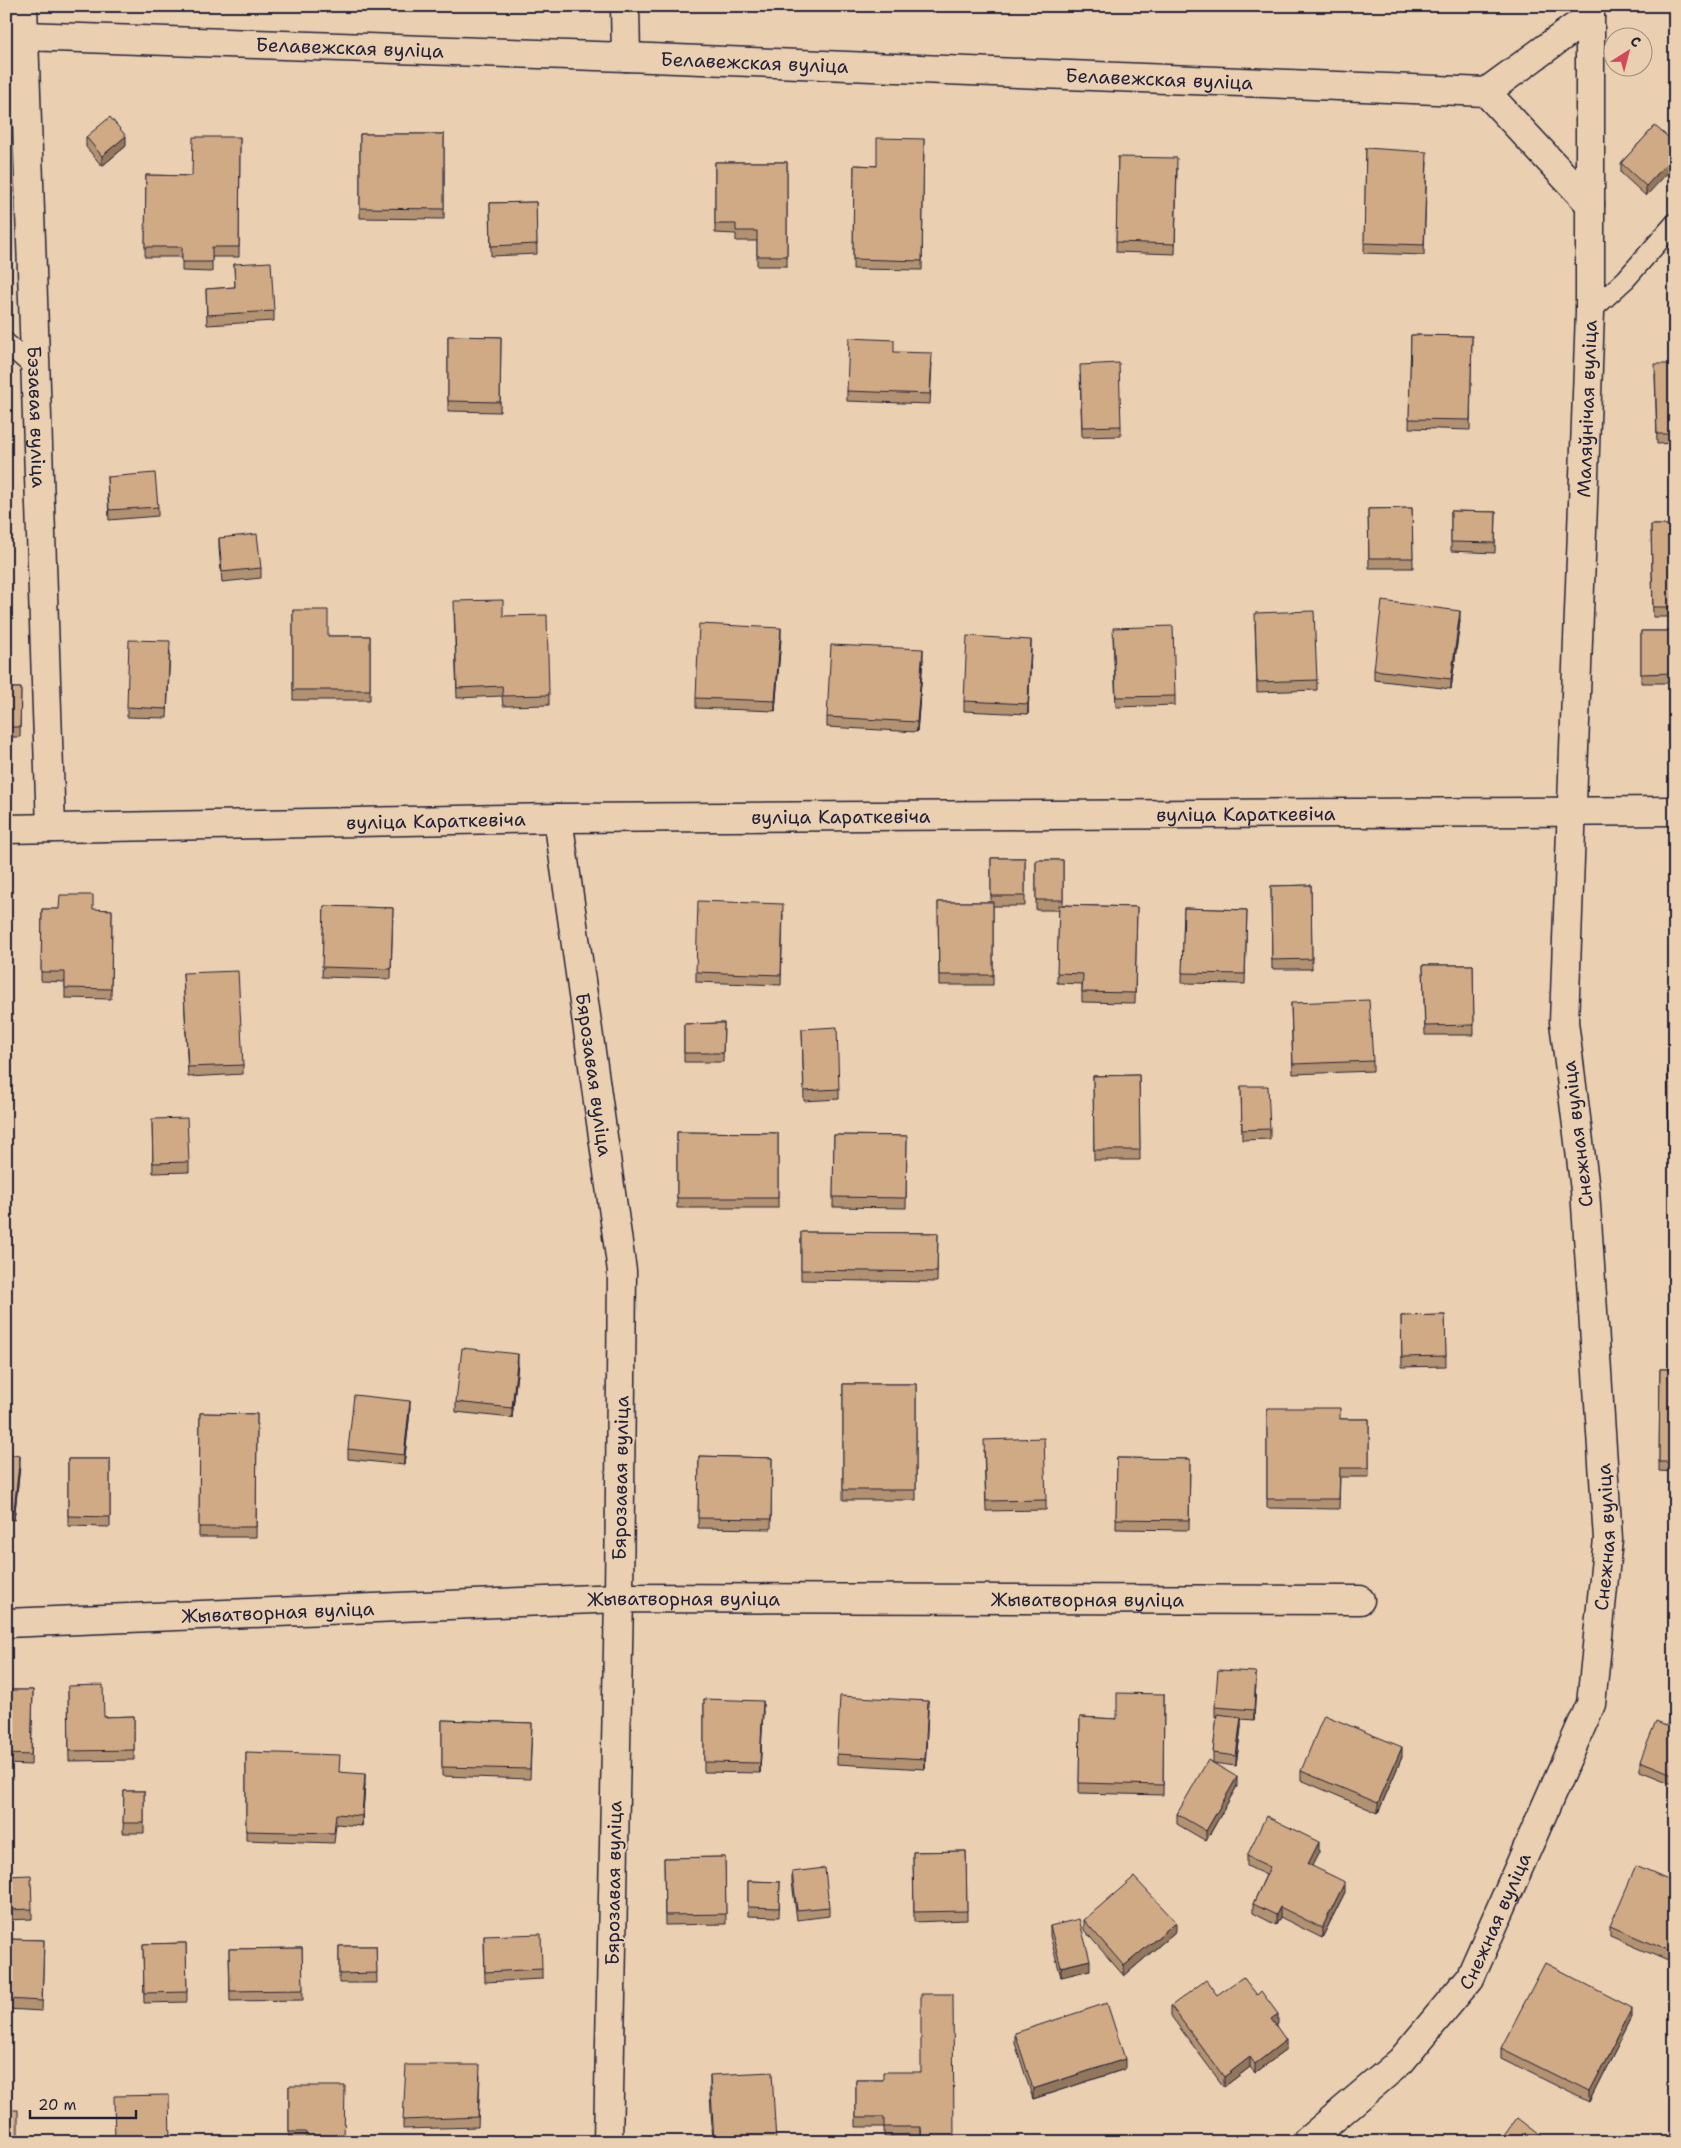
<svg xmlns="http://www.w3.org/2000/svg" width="1681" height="2148" font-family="'Shantell Sans',sans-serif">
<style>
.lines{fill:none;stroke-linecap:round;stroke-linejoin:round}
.service-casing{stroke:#22223b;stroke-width:22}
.minor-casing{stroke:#22223b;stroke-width:31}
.service{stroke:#ead0b1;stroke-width:19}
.minor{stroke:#ead0b1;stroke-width:28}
.wall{fill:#b39272;stroke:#22223b}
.shaded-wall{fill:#92775d;stroke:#22223b}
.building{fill:#d0aa85;stroke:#22223b}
.labels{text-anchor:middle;stroke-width:4;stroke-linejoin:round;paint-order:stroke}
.street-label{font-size:19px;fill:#22223b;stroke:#ead0b1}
</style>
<rect width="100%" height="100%" fill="#ead0b1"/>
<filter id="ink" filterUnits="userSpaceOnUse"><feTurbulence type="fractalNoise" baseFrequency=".02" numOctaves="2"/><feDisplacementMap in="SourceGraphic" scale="10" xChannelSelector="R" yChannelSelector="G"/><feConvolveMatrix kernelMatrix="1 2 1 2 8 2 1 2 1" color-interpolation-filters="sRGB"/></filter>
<g filter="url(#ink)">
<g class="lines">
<defs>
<path id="service" d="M 1590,312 L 1626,279 L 1675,223
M 6,343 L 36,369"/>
<g id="minor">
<path id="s1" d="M 23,6 L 51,828"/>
<path d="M 625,6 L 626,57"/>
<path id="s2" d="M 24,36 L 626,57 L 1486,92 L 1590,204"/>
<path d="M 1486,92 L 1590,16"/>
<path id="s3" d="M 558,818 L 622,1271 L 619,1598 L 608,2142"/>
<path id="s4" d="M 6,829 L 558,818 L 1675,811"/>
<path id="s5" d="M 6,1623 L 619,1598 L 1360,1600"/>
<path id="s6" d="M 1306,2142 L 1401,2061 L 1470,1978 L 1591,1704 L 1608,1539 L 1585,1190 L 1564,1022 L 1590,312 L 1590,6"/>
</g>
</defs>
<use href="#service" class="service-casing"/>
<use href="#minor" class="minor-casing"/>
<use href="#service" class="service"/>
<use href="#minor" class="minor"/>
</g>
<path class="wall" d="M 1655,126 L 1646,196 L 1621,173 L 1621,163 Z
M 360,134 L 444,134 L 444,219 L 360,218 Z
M 86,137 L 126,146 L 102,166 L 86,147 Z
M 240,137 L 239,257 L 212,257 L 212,272 L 182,271 L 182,257 L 145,257 L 146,175 L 192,176 Z
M 924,139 L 922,270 L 853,269 L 854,165 L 877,166 Z
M 1366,148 L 1427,162 L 1424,255 L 1364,253 Z
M 1118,157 L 1177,168 L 1175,254 L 1116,252 Z
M 715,162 L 787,162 L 787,266 L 757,266 L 757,241 L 736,241 L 736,234 L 715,233 Z
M 536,202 L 537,254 L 491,256 L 490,203 Z
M 234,264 L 274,311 L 274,321 L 207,325 L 206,289 L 235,287 Z
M 1411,335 L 1472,336 L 1470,430 L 1409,428 Z
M 448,336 L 501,337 L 500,412 L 448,411 Z
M 1675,337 L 1675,443 L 1657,444 L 1655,374 L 1672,364 Z
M 932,363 L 930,404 L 847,401 L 847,391 Z
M 1080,375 L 1121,426 L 1121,436 L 1082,437 Z
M 107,477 L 158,507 L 158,516 L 109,520 Z
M 1412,508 L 1413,568 L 1369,568 L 1368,509 Z
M 1451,511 L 1496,512 L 1495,553 L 1451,551 Z
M 1651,525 L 1675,525 L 1675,617 L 1653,617 Z
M 219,538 L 261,568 L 261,578 L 222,582 L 219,548 Z
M 293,610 L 328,636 L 370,636 L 370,700 L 293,700 Z
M 454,611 L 503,616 L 549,695 L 549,705 L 503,706 L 502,696 L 457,698 Z
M 1460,621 L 1451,689 L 1374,680 L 1374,670 Z
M 1255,623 L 1317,680 L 1317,690 L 1257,692 Z
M 1641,631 L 1675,631 L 1675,683 L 1641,683 Z
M 781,638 L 775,711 L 696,708 L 696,698 Z
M 1113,638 L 1175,696 L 1175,705 L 1116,707 Z
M 1031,650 L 1028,714 L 964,711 L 964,701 Z
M 170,651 L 167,718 L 127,717 L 127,707 Z
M 923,659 L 917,732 L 827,727 L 827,717 Z
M 6,688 L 21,688 L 20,737 L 6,737 Z
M 991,858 L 1025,858 L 1025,906 L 993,906 L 993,985 L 939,985 L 938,902 L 991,902 Z
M 1036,860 L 1063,860 L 1063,905 L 1137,907 L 1135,1003 L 1082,1002 L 1082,984 L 1057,983 L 1059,910 L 1036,910 Z
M 1311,885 L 1312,969 L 1272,969 L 1271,886 Z
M 324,906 L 393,908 L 391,979 L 322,977 Z
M 1184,908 L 1247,910 L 1245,984 L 1182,983 Z
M 42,909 L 112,910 L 111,999 L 65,998 L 65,982 L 41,981 Z
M 783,914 L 781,985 L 696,982 L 696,972 Z
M 1423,965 L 1473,965 L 1474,1035 L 1425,1035 Z
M 183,973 L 243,1065 L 243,1074 L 188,1077 Z
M 1291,1003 L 1373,1061 L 1373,1071 L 1293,1074 Z
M 724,1023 L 723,1062 L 684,1062 L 684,1024 Z
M 802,1029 L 839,1089 L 839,1099 L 804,1101 Z
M 1668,1070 L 1675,1070 L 1675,1159 L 1669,1159 Z
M 1139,1075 L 1140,1160 L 1094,1160 L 1093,1076 Z
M 1241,1086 L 1270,1129 L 1270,1139 L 1242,1140 Z
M 152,1119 L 189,1162 L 189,1172 L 153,1173 Z
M 677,1132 L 778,1133 L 778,1208 L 677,1208 Z
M 834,1135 L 907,1136 L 906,1208 L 833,1207 Z
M 801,1232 L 938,1233 L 937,1282 L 801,1280 Z
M 1445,1315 L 1446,1366 L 1402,1367 L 1401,1316 Z
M 518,1364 L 512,1418 L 456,1412 L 456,1402 Z
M 1660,1369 L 1675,1369 L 1675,1472 L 1659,1471 Z
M 843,1384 L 916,1384 L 916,1500 L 843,1500 Z
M 1267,1408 L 1340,1419 L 1369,1419 L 1369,1477 L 1340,1477 L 1339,1509 L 1267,1508 Z
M 410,1411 L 404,1465 L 348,1459 L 348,1449 Z
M 200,1413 L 257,1414 L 256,1537 L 199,1537 Z
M 984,1450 L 1046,1500 L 1046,1510 L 986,1511 Z
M 6,1454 L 20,1466 L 14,1520 L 6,1519 Z
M 699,1456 L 772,1458 L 771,1529 L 698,1528 Z
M 1117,1458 L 1190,1459 L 1189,1530 L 1116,1529 Z
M 68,1459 L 110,1459 L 110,1527 L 68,1526 Z
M 1256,1682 L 1254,1720 L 1241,1719 L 1241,1727 L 1236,1766 L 1213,1763 L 1237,1786 L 1206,1841 L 1177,1824 L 1177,1814 L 1213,1763 L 1213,1753 L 1217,1717 L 1215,1717 L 1215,1707 Z
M 68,1686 L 104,1717 L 134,1716 L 134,1760 L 69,1761 Z
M 6,1690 L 33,1690 L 31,1765 L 6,1764 Z
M 1164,1694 L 1163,1795 L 1079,1793 L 1080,1717 L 1117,1719 Z
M 704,1699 L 763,1711 L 760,1773 L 704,1772 Z
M 1675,1704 L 1675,1785 L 1640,1771 L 1640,1761 L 1666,1726 Z
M 928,1710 L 925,1769 L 837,1764 L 837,1754 Z
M 442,1720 L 532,1723 L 530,1779 L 442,1776 Z
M 246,1752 L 339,1772 L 365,1784 L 362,1826 L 336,1824 L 334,1843 L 246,1840 Z
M 1402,1757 L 1378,1813 L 1301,1780 L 1301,1771 Z
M 124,1791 L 144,1791 L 144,1833 L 123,1833 Z
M 966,1851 L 967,1920 L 914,1922 L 913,1852 Z
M 1319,1852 L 1311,1866 L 1345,1892 L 1322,1938 L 1280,1917 L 1276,1925 L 1253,1913 L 1253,1904 L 1266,1875 L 1247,1866 L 1247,1856 Z
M 725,1857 L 726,1924 L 665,1925 L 664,1858 Z
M 792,1872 L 829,1907 L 829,1916 L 797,1920 L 792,1882 Z
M 6,1876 L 32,1909 L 32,1919 L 6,1920 Z
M 748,1881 L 780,1882 L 779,1917 L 748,1916 Z
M 1675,1883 L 1675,1964 L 1610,1936 L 1610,1926 Z
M 1084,1920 L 1176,1931 L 1124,1976 L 1084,1930 Z
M 1050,1926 L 1090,1970 L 1061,1977 L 1050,1936 Z
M 484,1936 L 542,1969 L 542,1979 L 485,1982 Z
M 6,1939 L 44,1940 L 42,2011 L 6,2009 Z
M 186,1943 L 187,2002 L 144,2003 L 143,1944 Z
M 339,1946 L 376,1946 L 377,1983 L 339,1983 Z
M 302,1948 L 303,2000 L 230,2001 L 229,1949 Z
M 1217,1995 L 1278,2024 L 1276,2026 L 1286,2050 L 1255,2073 L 1250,2067 L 1224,2087 L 1171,2016 L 1171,2006 Z
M 1632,2017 L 1589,2102 L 1501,2058 L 1501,2048 Z
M 1015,2033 L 1125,2069 L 1033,2099 L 1015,2043 Z
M 921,2072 L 921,2137 L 884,2137 L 884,2127 L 856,2127 L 856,2080 L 883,2080 Z
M 480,2075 L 478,2127 L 403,2129 L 403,2120 Z
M 710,2075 L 776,2142 L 713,2142 L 710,2095 Z
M 289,2086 L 344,2142 L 289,2142 Z"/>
<path class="shaded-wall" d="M 126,136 L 126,146 L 102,166 L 102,156 Z
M 1675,155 L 1675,165 L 1646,196 L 1646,186 Z
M 1460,611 L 1460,621 L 1451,689 L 1451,679 Z
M 781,628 L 781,638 L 775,711 L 775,701 Z
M 1031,640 L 1031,650 L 1028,714 L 1028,704 Z
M 923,649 L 923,659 L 917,732 L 917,722 Z
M 518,1354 L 518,1364 L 512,1418 L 512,1408 Z
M 410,1401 L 410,1411 L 404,1465 L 404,1455 Z
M 20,1456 L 20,1466 L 14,1520 L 14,1510 Z
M 1256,1672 L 1256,1682 L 1254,1720 L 1254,1710 Z
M 763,1701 L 763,1711 L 760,1773 L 760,1763 Z
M 928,1701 L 928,1710 L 925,1769 L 925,1759 Z
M 1241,1717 L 1241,1727 L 1236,1766 L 1236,1756 Z
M 1402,1747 L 1402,1757 L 1378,1813 L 1378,1803 Z
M 365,1774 L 365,1784 L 362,1826 L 362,1816 Z
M 1237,1777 L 1237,1786 L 1206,1841 L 1206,1831 Z
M 1319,1842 L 1319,1852 L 1308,1874 L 1308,1864 Z
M 1345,1882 L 1345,1892 L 1322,1938 L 1322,1928 Z
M 1280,1907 L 1280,1917 L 1276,1925 L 1276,1915 Z
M 1176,1922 L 1176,1931 L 1124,1976 L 1124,1966 Z
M 1090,1960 L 1090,1970 L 1061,1977 L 1061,1967 Z
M 1632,2008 L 1632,2017 L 1589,2102 L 1589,2092 Z
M 1278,2014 L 1278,2024 L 1271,2029 L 1271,2019 Z
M 1286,2040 L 1286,2050 L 1255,2073 L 1255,2064 Z
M 1250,2057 L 1250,2067 L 1224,2087 L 1224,2077 Z
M 1125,2059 L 1125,2069 L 1033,2099 L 1033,2089 Z"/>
<path class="building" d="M 110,117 L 126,136 L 102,156 L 86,137 Z
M 1655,126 L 1675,143 L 1675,155 L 1646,186 L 1621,163 Z
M 360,134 L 444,134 L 444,209 L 360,208 Z
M 193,137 L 240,137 L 239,247 L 212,247 L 212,262 L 182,262 L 182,247 L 145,247 L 146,175 L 192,176 Z
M 877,138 L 924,139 L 922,261 L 853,259 L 854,165 L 877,166 Z
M 1366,148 L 1427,152 L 1424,245 L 1364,243 Z
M 1118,157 L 1177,158 L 1175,244 L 1116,242 Z
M 715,162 L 787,162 L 787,256 L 757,256 L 757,231 L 736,231 L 736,224 L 715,224 Z
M 536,202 L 537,244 L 491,246 L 490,203 Z
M 271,262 L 274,311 L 207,315 L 206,289 L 235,287 L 234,264 Z
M 1411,335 L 1472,336 L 1470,420 L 1409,419 Z
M 448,336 L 501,337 L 500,402 L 448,401 Z
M 1672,337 L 1675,337 L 1675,434 L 1657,434 L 1655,364 L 1673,364 Z
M 849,338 L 894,340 L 894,352 L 932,353 L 930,394 L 847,391 Z
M 1119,363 L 1121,426 L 1082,427 L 1080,365 Z
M 155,473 L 158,507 L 109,510 L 107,477 Z
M 1412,508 L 1413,558 L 1369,558 L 1368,509 Z
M 1451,511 L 1496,512 L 1495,543 L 1451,542 Z
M 1651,525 L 1675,525 L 1675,607 L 1653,607 Z
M 257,534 L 261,568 L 222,572 L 219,538 Z
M 503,600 L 503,616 L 547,615 L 549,695 L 503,696 L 502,686 L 457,688 L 454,601 Z
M 1382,601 L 1460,611 L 1451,679 L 1374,670 Z
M 293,610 L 328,610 L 328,636 L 370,636 L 370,690 L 293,690 Z
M 1314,611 L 1317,680 L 1257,682 L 1255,613 Z
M 699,624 L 781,628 L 775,701 L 696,698 Z
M 1173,626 L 1175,696 L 1116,697 L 1113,628 Z
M 1641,631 L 1675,631 L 1675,673 L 1641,674 Z
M 967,636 L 1031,640 L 1028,704 L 964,701 Z
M 129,640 L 170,641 L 167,709 L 127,707 Z
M 831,645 L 923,649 L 917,722 L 827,717 Z
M 6,688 L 21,688 L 20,727 L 6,727 Z
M 991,858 L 1025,858 L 1025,896 L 991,896 Z
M 1036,860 L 1063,860 L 1063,900 L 1036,900 Z
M 1311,885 L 1312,959 L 1272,960 L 1271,886 Z
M 60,895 L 93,895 L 93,909 L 112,910 L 111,989 L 65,988 L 65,972 L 41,972 L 42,909 L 59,909 Z
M 698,901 L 783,904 L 781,975 L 696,972 Z
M 938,902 L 993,902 L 993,975 L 939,975 Z
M 1059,905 L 1137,907 L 1135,993 L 1082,992 L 1083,974 L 1057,973 Z
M 324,906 L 393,908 L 391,969 L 322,967 Z
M 1184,908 L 1247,910 L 1245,974 L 1182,973 Z
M 1423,965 L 1473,965 L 1474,1025 L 1425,1026 Z
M 238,971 L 243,1065 L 188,1067 L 183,973 Z
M 1369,1000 L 1373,1061 L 1293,1064 L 1291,1003 Z
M 724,1023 L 723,1053 L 684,1053 L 684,1024 Z
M 837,1027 L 839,1089 L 804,1091 L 802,1029 Z
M 1668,1070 L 1675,1070 L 1675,1149 L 1669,1149 Z
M 1139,1075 L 1140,1150 L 1094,1150 L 1093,1076 Z
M 1241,1086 L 1268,1086 L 1270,1129 L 1242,1130 Z
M 187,1118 L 189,1162 L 153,1163 L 152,1119 Z
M 677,1132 L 778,1133 L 778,1198 L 677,1198 Z
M 834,1135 L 907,1136 L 906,1198 L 833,1197 Z
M 801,1232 L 938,1233 L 937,1272 L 801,1270 Z
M 1445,1315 L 1446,1356 L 1402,1357 L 1401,1316 Z
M 462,1348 L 518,1354 L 512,1408 L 456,1402 Z
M 1660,1369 L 1675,1369 L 1675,1462 L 1659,1462 Z
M 843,1384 L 916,1384 L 916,1490 L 843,1490 Z
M 354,1395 L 410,1401 L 404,1455 L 348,1449 Z
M 1267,1408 L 1340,1408 L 1340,1419 L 1369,1419 L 1369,1468 L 1340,1468 L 1339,1499 L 1267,1499 Z
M 200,1413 L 257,1414 L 256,1527 L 199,1527 Z
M 1044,1438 L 1046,1500 L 986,1501 L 984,1440 Z
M 6,1454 L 20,1456 L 14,1510 L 6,1509 Z
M 699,1456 L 772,1458 L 771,1519 L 698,1518 Z
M 1117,1458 L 1190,1459 L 1189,1520 L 1116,1519 Z
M 68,1459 L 110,1459 L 110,1517 L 68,1516 Z
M 1218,1670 L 1256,1672 L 1254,1710 L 1215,1707 Z
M 103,1685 L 104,1717 L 134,1716 L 134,1750 L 69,1751 L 68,1686 Z
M 6,1690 L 33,1690 L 31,1755 L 6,1754 Z
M 1117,1693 L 1164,1694 L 1163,1785 L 1079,1783 L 1080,1717 L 1117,1719 Z
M 840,1696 L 928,1701 L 925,1759 L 837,1754 Z
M 704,1699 L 763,1701 L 760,1763 L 704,1762 Z
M 1675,1704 L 1675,1775 L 1640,1761 L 1656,1722 L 1666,1726 Z
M 1217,1714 L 1241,1717 L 1236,1756 L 1213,1753 Z
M 1324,1715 L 1402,1747 L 1378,1803 L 1301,1771 Z
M 442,1720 L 532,1723 L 530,1769 L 442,1767 Z
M 246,1752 L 340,1755 L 339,1772 L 365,1774 L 362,1816 L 336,1814 L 334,1833 L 246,1831 Z
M 1208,1760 L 1237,1777 L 1206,1831 L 1177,1814 Z
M 124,1791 L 144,1791 L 144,1823 L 123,1823 Z
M 1266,1816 L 1319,1842 L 1308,1864 L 1345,1882 L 1322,1928 L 1280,1907 L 1276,1915 L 1253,1904 L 1270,1867 L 1247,1856 Z
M 966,1851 L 967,1911 L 914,1912 L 913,1852 Z
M 725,1857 L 726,1914 L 665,1915 L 664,1858 Z
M 1636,1866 L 1675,1883 L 1675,1954 L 1610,1926 Z
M 825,1868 L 829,1907 L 797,1910 L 792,1872 Z
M 31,1875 L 32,1909 L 6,1910 L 6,1876 Z
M 1134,1877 L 1176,1922 L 1124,1966 L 1084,1920 Z
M 748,1881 L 780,1882 L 779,1908 L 748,1907 Z
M 1079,1919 L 1090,1960 L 1061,1967 L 1050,1926 Z
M 541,1934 L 542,1969 L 485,1972 L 484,1936 Z
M 6,1939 L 44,1940 L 42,2001 L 6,1999 Z
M 186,1943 L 187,1992 L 144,1993 L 143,1944 Z
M 339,1946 L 376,1946 L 377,1973 L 339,1974 Z
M 302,1948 L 303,1990 L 230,1991 L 229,1949 Z
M 1545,1963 L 1632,2008 L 1589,2092 L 1501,2048 Z
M 1243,1977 L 1257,1995 L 1261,1991 L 1278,2014 L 1271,2019 L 1286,2040 L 1255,2064 L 1250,2057 L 1224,2077 L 1171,2006 L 1206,1980 L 1217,1995 Z
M 921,1994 L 953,1994 L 954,2142 L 922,2142 L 921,2127 L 884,2127 L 884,2117 L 856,2117 L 856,2080 L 883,2080 L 883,2072 L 921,2072 Z
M 1107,2003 L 1125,2059 L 1033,2089 L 1015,2033 Z
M 406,2065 L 480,2065 L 478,2117 L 403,2120 Z
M 772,2072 L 776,2142 L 714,2142 L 710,2075 Z
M 289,2086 L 345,2086 L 344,2142 L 306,2142 L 306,2132 L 289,2132 Z
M 169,2095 L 170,2142 L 115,2142 L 114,2096 Z
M 6,2110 L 18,2110 L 18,2142 L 6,2142 Z
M 1517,2118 L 1548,2142 L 1500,2142 Z"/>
</g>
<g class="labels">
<g class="street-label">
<text dy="7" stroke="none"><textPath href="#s2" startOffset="326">Белавежская вуліца</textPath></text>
<text dy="7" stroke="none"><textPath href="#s2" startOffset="731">Белавежская вуліца</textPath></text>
<text dy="7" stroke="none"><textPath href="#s2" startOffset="1136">Белавежская вуліца</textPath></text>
<text dy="7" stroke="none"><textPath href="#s6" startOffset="1831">Маляўнічая вуліца</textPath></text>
<text dy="7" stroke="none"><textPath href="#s1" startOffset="411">Бэзавая вуліца</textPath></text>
<text dy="7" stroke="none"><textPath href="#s4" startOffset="1240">вуліца Караткевіча</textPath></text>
<text dy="7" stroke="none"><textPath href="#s4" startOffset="835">вуліца Караткевіча</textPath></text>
<text dy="7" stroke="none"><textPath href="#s4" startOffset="430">вуліца Караткевіча</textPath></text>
<text dy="7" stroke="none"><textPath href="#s3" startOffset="259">Бярозавая вуліца</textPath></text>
<text transform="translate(1577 1134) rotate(-97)" y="7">Снежная вуліца</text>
<text transform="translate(620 1478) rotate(-89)" y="7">Бярозавая вуліца</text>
<text dy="7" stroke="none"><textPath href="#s6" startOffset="700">Снежная вуліца</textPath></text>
<text dy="7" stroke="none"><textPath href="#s5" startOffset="678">Жыватворная вуліца</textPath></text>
<text dy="7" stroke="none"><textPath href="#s5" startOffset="1082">Жыватворная вуліца</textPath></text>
<text dy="7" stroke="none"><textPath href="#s5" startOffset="272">Жыватворная вуліца</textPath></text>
<text transform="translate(613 1883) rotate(-89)" y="7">Бярозавая вуліца</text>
<text dy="7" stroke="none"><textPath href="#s6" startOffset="295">Снежная вуліца</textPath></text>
</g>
</g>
<rect width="1681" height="2148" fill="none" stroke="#ead0b1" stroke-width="25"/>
<rect x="12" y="12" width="1656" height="2123" fill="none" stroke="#22223b" stroke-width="2" filter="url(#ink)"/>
<g transform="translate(1628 52) rotate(36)"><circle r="24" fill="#ead0b1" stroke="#9a8a82"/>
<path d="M0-4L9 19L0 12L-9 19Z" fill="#d1495b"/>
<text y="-8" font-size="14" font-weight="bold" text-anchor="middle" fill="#22223b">С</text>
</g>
<path d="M30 2110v8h106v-8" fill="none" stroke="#22223b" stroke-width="2.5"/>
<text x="38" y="2110" font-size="15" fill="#22223b" stroke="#ead0b1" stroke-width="4" paint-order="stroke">20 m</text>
</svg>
